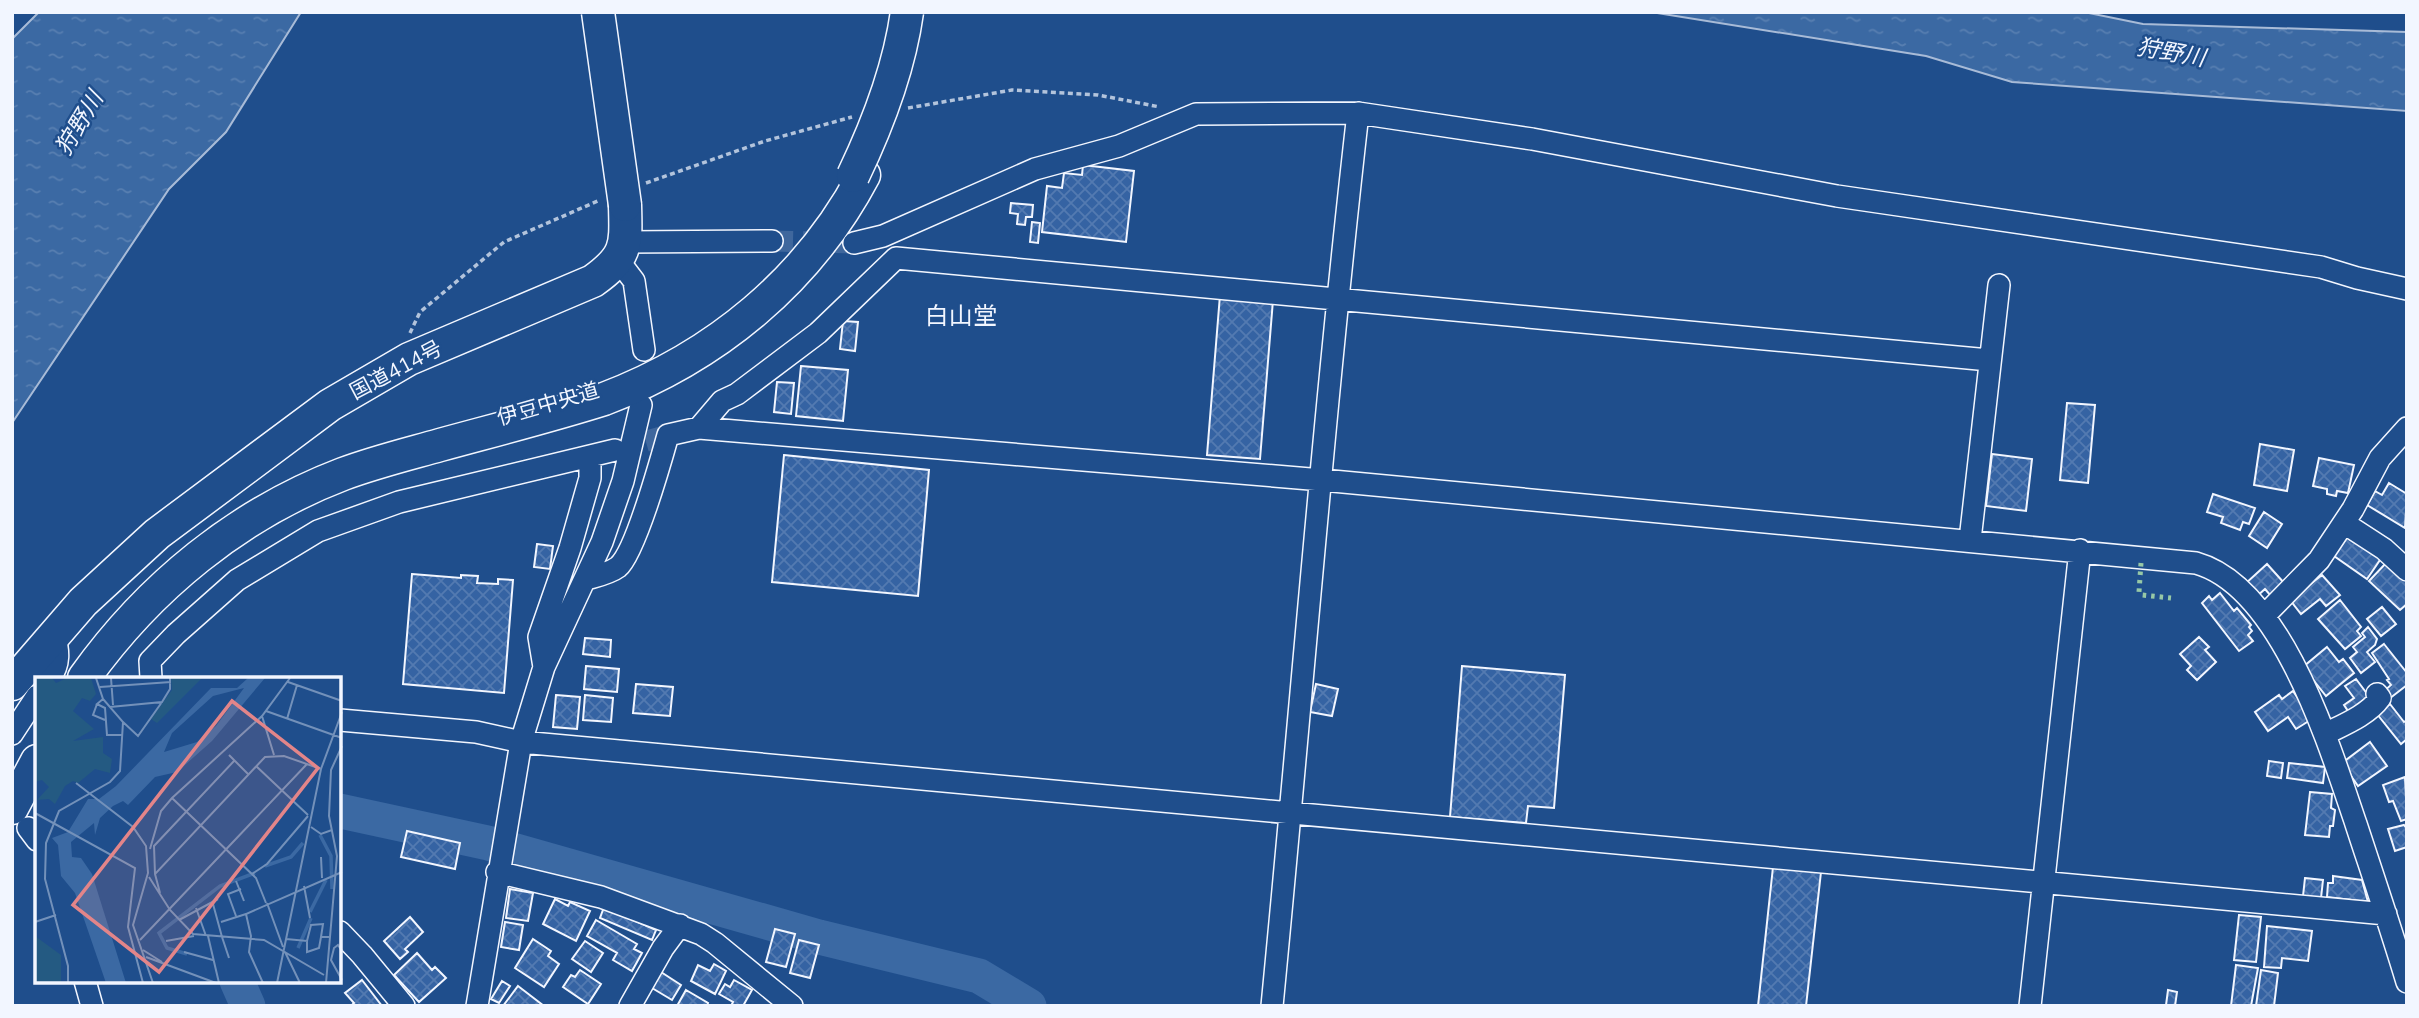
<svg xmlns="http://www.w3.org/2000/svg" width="2419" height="1018" font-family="Mulish,'Noto Sans JP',sans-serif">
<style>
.water{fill:url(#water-ripples);stroke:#a8bbd7;stroke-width:2}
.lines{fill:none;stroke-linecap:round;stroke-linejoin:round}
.river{stroke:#3b69a3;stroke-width:35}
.building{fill:url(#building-cross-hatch);stroke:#f2f6ff;stroke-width:2}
.minor-tunnel{stroke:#3f679d;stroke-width:21;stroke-dasharray:21 10;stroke-linecap:butt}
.minor-casing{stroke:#f2f6ff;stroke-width:24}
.highway-casing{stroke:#f2f6ff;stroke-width:35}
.path{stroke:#b3c4dc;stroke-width:3.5;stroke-dasharray:5 3.5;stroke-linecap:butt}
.minor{stroke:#1f4e8c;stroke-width:21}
.highway{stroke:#1f4e8c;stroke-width:32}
.highway-bridge-casing{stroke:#f2f6ff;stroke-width:35;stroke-linecap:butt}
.highway-bridge{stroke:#1f4e8c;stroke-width:32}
.hedge{stroke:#97c8a6;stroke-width:5;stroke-dasharray:3.5 5;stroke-linecap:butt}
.labels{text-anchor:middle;stroke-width:5;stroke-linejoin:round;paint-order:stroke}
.street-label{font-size:21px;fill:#f2f6ff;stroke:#1f4e8c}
.water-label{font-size:23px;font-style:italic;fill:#f2f6ff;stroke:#1f4e8c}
.quarter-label{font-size:24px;fill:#f2f6ff;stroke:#1f4e8c}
.inset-river{fill:none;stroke:#3b69a3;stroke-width:3.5}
.inset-road{fill:none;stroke:#7391ba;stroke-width:2}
.view{fill:#e38589;fill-opacity:0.15;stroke:#e38589;stroke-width:3.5}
.inset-edge{fill:none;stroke:#f2f6ff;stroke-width:3.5}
</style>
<defs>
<pattern id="water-ripples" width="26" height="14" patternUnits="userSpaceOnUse" patternTransform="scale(1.75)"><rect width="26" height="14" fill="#3b69a3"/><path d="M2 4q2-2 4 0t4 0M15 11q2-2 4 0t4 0" fill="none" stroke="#587fb1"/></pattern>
<pattern id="building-cross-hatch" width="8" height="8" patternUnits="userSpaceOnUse" patternTransform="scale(1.75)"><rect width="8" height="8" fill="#3563a3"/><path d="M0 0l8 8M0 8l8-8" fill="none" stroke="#537ab1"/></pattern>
</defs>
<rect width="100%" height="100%" fill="#1f4e8c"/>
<path class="water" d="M 39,12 L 301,12 L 226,132 L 169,189 L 12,423 L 12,39 Z
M 1651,12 L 2084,12 L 2143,24 L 2407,32 L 2407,111 L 2012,82 L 1926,56 Z"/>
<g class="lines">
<path class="river" d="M 340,811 L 488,843 L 819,937 L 979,976 L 1029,1006
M 237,981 L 248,1006"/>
</g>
<path class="building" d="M 1083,165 L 1134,171 L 1126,242 L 1042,232 L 1047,186 L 1062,188 L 1064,173 L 1082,175 Z
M 1011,203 L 1033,205 L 1032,217 L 1026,217 L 1025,225 L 1017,224 L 1018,214 L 1010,213 Z
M 1032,222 L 1040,223 L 1038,243 L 1030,242 Z
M 1220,295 L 1273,300 L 1260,459 L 1207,455 Z
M 843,321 L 858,322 L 855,351 L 840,349 Z
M 801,366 L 848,370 L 843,421 L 796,416 Z
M 777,382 L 794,383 L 791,414 L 774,412 Z
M 2067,403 L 2095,405 L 2088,483 L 2060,480 Z
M 2260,444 L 2294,450 L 2287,491 L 2254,485 Z
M 1992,454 L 2032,459 L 2026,511 L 1986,506 Z
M 784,455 L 929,470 L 918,596 L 772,582 Z
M 2319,458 L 2354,465 L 2348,493 L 2337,491 L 2336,496 L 2327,494 L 2327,489 L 2313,486 Z
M 2389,483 L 2407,494 L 2405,528 L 2367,505 L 2375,491 L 2382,495 Z
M 2213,494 L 2255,508 L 2249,524 L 2243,522 L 2240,530 L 2221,523 L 2223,517 L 2207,512 Z
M 2264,512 L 2282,524 L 2267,548 L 2249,536 Z
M 2349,534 L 2382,557 L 2367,579 L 2334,556 Z
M 537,544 L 553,546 L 550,569 L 534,567 Z
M 2388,561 L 2407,579 L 2407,604 L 2400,610 L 2369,581 Z
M 2267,564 L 2285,584 L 2271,596 L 2265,589 L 2256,597 L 2245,584 Z
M 412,574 L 461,578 L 461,575 L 478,576 L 477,583 L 498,584 L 498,579 L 513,580 L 504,693 L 403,684 Z
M 2322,575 L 2340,595 L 2326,606 L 2320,599 L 2301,614 L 2290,600 Z
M 2220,593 L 2234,611 L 2237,608 L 2251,625 L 2249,627 L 2252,631 L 2248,635 L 2253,641 L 2239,651 L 2202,603 L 2209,596 L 2212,600 Z
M 2340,600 L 2361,627 L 2357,631 L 2361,636 L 2345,649 L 2318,619 Z
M 2382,607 L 2396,624 L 2381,636 L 2367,619 Z
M 2368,627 L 2377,639 L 2375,645 L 2367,652 L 2375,662 L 2361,673 L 2350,658 L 2357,652 L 2353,647 L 2365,637 L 2362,633 Z
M 2199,637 L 2209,647 L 2205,650 L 2216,662 L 2197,680 L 2187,670 L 2191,666 L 2180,654 Z
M 585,638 L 611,640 L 610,657 L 583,654 Z
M 2384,644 L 2407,673 L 2407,685 L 2389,699 L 2383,692 L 2391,685 L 2387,680 L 2389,679 L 2372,653 Z
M 2327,647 L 2339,662 L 2343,659 L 2354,673 L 2326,696 L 2303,667 Z
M 586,666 L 619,669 L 617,692 L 584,689 Z
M 1462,666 L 1565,675 L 1554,808 L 1528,806 L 1526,823 L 1450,817 Z
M 2356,679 L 2371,699 L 2350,714 L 2344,705 L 2354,698 L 2345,686 Z
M 636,684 L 673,687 L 670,716 L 633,713 Z
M 1316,684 L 1338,689 L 1332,716 L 1310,712 Z
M 2293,691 L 2312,719 L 2296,729 L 2288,717 L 2268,731 L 2255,712 L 2279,695 L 2282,699 Z
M 556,695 L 580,697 L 577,729 L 553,727 Z
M 585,695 L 613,698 L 611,722 L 583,720 Z
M 2390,704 L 2404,722 L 2407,720 L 2407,739 L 2401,744 L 2377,714 Z
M 2370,742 L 2387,766 L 2358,786 L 2342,763 Z
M 2269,761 L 2283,763 L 2281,778 L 2267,776 Z
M 2289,763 L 2325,767 L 2323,783 L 2287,778 Z
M 2405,777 L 2407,819 L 2401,821 L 2393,801 L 2389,802 L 2383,785 Z
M 2310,792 L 2332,794 L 2331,808 L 2335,810 L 2333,826 L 2330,826 L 2329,837 L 2305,835 Z
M 2404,825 L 2407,829 L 2407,847 L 2395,851 L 2388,829 Z
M 407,831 L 460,843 L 455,869 L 401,857 Z
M 1773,867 L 1821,872 L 1806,1006 L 1758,1006 Z
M 2333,876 L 2362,880 L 2368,902 L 2327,897 L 2328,883 L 2333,883 Z
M 2305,878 L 2323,880 L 2321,898 L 2303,896 Z
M 510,889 L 533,893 L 528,921 L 506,918 Z
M 555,899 L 568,906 L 570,902 L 590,911 L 576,941 L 543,924 Z
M 604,907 L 656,930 L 652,940 L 600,918 Z
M 2239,915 L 2261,917 L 2256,962 L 2234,960 Z
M 410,917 L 423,932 L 405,949 L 408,952 L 400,959 L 384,941 Z
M 596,920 L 637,944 L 634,949 L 642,953 L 632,971 L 613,960 L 617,953 L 587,936 Z
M 505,922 L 523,925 L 519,950 L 501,947 Z
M 2267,926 L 2312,931 L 2308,961 L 2282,958 L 2281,968 L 2264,967 Z
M 775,929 L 795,934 L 786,967 L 766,962 Z
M 533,939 L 551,951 L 548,956 L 559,964 L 544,987 L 515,968 Z
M 799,940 L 819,945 L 810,978 L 790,973 Z
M 585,941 L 603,953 L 591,972 L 572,959 Z
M 417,953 L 432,970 L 435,967 L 446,978 L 419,1002 L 394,975 Z
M 714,964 L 726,971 L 715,994 L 691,981 L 698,965 L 710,971 Z
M 2236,965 L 2258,968 L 2251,1006 L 2231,1006 Z
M 580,970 L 601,984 L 588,1004 L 563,987 L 571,975 L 575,977 Z
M 2261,970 L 2278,973 L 2274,1006 L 2256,1006 Z
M 661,972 L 681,985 L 672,1000 L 652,988 Z
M 362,980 L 382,1006 L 351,1006 L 354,1003 L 345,993 Z
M 734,980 L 752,990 L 743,1006 L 731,1006 L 733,1002 L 719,994 L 725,984 L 730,987 Z
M 502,981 L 510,986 L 499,1003 L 491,999 Z
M 518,986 L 544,1006 L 503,1006 Z
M 686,990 L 708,1003 L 707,1006 L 677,1006 Z
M 2168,990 L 2177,992 L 2175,1006 L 2166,1005 Z"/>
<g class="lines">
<path class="minor-tunnel" d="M 772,241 L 854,243
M 616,450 L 668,435"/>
<defs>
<path id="minor" d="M 626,242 L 772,241
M 854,243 L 883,236 L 1035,169 L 1119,146 L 1196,114 L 1358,113 L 1532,139 L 1837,196 L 2321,267 L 2357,278 L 2407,289
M 618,260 L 634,281 L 644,350
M 699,428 L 722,401 L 737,394 L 818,333 L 896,258 L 1989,360
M 2344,523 L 2384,549 L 2407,570
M 1970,540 L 1999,285
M 587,579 C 597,576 610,573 618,567 C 635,553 661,460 668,435 L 699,428 L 1322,480 L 2196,563 C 2282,587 2330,748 2356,824 C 2373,876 2391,929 2407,982
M 2264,616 L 2319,560 L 2353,509 L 2380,458 L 2407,428
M 544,667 L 539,637 L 570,548 L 590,478 L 590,457
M 50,678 C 60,664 59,651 54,634
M 151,678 L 150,661 L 176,634 L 237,580 L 318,531 L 399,502 L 615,450
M 340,720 L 476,732 L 521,742 L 2386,914
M 12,734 L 37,696
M 2325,734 C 2343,725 2368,715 2380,698 L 2377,694
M 28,828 L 37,840
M 497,872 L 601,897 L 701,934 L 715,943 L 792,1006
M 340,932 L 362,955 L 404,1006
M 85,981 L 92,1006
M 477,1006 L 521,742 L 544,667 L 602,542 L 623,481 L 641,405
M 630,1006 L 663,948 L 680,925
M 1272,1006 C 1301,708 1324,410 1358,113
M 2030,1006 L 2080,550"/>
<path id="highway" d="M 84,678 C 149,587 238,514 343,474 C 375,462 408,454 440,445 C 495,430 550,416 604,399 C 715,357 808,281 864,175
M 12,684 L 83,602 L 157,534 L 330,405 L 409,359 L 593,281 C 628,256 626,245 625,205
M 12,808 L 37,761"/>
</defs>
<use href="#minor" class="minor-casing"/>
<use href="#highway" class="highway-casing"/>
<path class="path" d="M 908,108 L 1012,90 L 1098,95 L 1160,107
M 646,183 L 765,141 L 852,117
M 410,333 L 420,312 L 504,242 L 600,200"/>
<use href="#minor" class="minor"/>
<use href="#highway" class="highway"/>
<defs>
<path id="highway-bridge" d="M 598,12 L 625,205
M 853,176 C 878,124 899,70 907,12"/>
</defs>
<use href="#highway-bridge" class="highway-bridge-casing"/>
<use href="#highway-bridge" class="highway-bridge"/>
<path class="hedge" d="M 2141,563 L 2139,592 L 2142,595 L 2171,598"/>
</g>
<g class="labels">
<g class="street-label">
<text transform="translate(396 370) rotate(-28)" y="7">国道414号</text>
<text transform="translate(548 404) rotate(-16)" y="7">伊豆中央道</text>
</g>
<g class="water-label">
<text transform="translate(2171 52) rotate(10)" y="8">狩野川</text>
<text transform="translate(79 123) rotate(-59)" y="8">狩野川</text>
</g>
<g class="quarter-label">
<text x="961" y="324">白山堂</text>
</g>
</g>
<g transform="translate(35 677)">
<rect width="306" height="306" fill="#1f4e8c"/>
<path d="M 0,1 L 17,1 L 21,6 L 32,1 L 56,1 L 61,17 L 55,24 L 47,21 L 38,34 L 59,52 L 38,64 L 68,60 L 68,76 L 77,82 L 75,96 L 60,92 L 43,106 L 38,104 L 30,109 L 20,127 L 14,122 L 2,123 L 14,110 L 7,103 L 0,105 ZM 0,259 L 26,278 L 26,306 L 0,306 Z" fill="#245a82"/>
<path d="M 136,1 L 167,1 L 122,46 L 116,42 L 137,13 Z" fill="#245a82"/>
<path d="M 213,1 L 230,1 L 177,64 L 142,95 L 120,100 L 93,128 L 88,124 L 78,129 L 65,141 L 60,158 L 59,146 L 36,165 L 37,180 L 46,181 L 57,197 L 91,306 L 71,306 L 40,216 L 26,199 L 23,168 L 17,161 L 33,155 L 53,122 L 64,122 L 81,109 L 176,11 L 202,11 ZM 209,11 L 181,49 L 162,65 L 129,75 L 137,56 L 178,19 Z" fill="#3b69a3" fill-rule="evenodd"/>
<path class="inset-river" d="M 285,158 L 296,179 L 297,212M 230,189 L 256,180 L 268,166M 275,235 L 291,203M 263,271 L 276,241M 152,277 L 132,271 L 124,256 L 185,209 L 220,196"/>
<path class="inset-road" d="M 76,1 L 78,28M 253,5 L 307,24M 65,10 L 136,5M 68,22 L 62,27 L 70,31 L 72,58 L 87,58M 62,27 L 58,38 L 70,43M 75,30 L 127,25 L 135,12 L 135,1M 231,34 L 307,61M 227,39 L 239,78M 252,42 L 262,8M 88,45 L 103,59 L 127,25M 194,78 L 213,97M 221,89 L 273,138M 41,106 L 98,150 L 111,169 L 113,196 L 98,248 L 118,306M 137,121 L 221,201 L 231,226M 0,136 L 100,191 L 93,250 L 108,306M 276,150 L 286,157 L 297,153M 115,172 L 126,134 L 137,121 L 227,39 L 255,1M 286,180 L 287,201M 120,197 L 119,169 L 199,84M 217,197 L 232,187 L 273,139M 114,200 L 135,233 L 158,257 L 229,263 L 289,298M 201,204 L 209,224M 269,209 L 275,241M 125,216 L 120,197 L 230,80 L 249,79 L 286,92M 232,226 L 248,270M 178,227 L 187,260M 161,231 L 171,259M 201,239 L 193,217 L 206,212M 144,243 L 183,222M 0,245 L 21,238M 186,245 L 211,237M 173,259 L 184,306M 187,260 L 194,281M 251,262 L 272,264 L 276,248 L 288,247 L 286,260 L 294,260M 105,263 L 272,87M 131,264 L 159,259M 272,264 L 272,275 L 284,271 L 286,260M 108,273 L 127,285M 307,274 L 303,268 L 299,271 L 296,283 L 307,303M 149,275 L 178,283M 250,275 L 265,306M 111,280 L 181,306M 33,306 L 33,289 L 10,202 L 11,166 L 24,134 L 75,105 L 85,94 L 88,45 L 68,22 L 61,1M 228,306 L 214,275 L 216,259 L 211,237 L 307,195M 242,306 L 286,92 L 307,35M 291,306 L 302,179 L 294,139 L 296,93 L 307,69"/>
<path class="view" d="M 197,24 L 283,91 L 124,295 L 38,228 Z"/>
<rect width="306" height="306" class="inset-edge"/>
</g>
<rect width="2419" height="1018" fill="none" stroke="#f2f6ff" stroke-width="28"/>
</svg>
